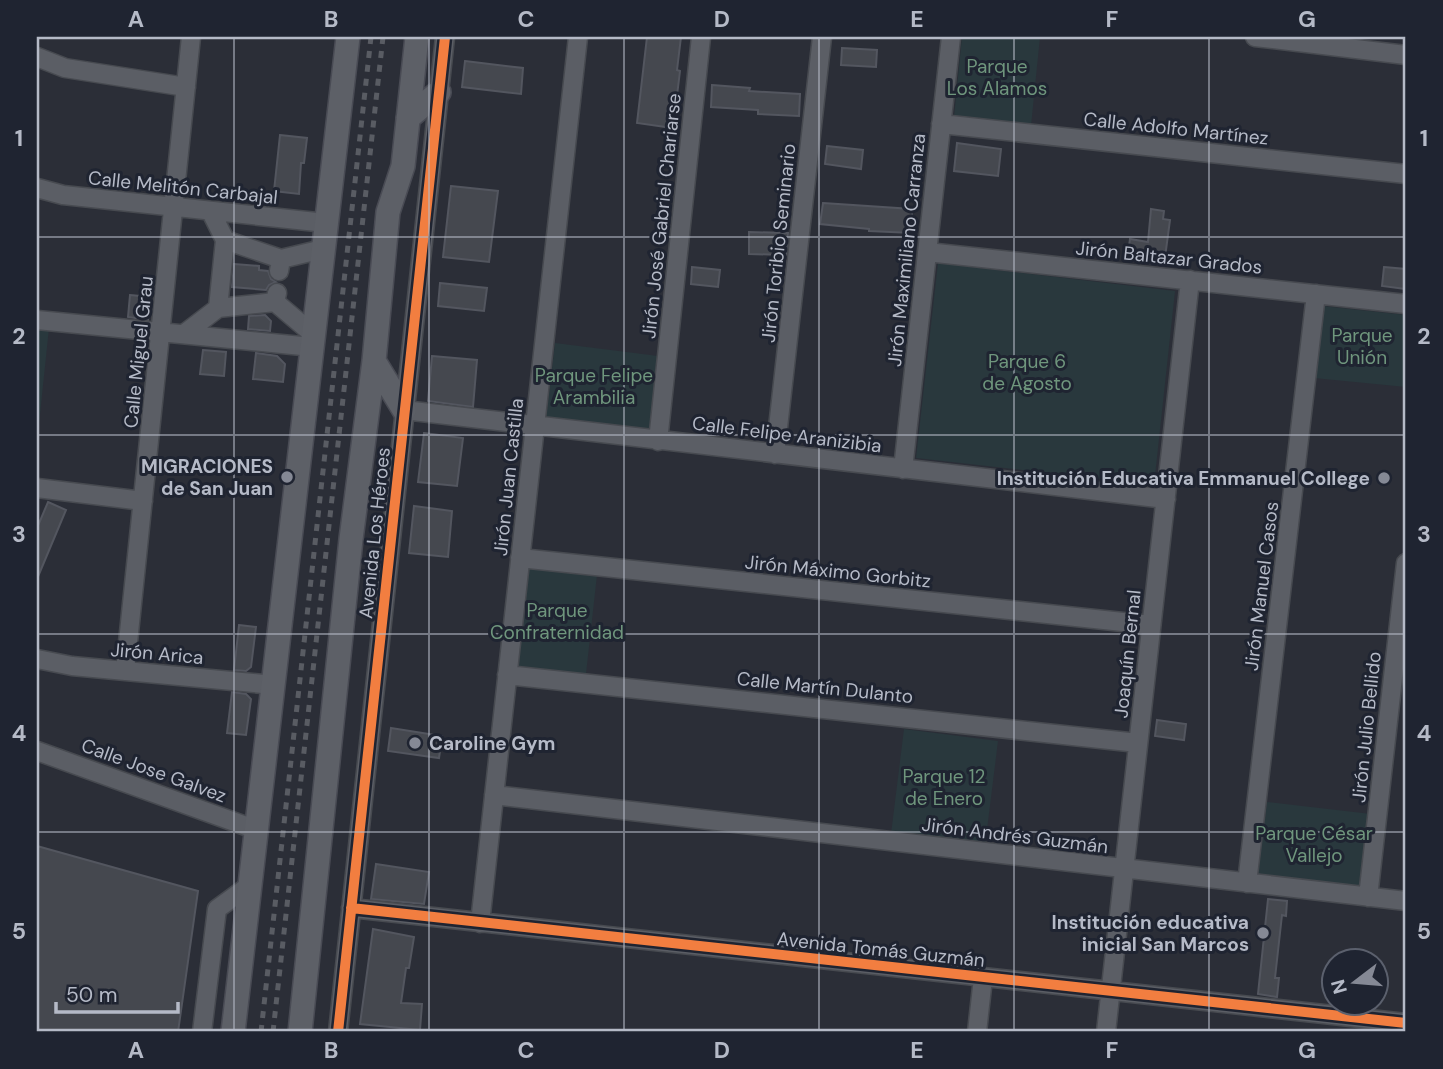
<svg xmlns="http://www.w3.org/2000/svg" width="1443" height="1069" font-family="'DM Sans',sans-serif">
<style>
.green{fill:#29383d}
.building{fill:#45484f;stroke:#53565f;stroke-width:2}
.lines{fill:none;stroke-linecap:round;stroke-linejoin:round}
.minor-casing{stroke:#474a50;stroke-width:21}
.major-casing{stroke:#494b54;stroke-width:26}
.minor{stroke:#5b5e65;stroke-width:18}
.major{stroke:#5d6067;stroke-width:23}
.rail{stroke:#595c63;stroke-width:5;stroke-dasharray:7 7;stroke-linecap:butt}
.cycleway-casing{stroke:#1f2431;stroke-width:15}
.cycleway{stroke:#f27e40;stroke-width:10}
.grid{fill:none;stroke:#b5bac7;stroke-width:2;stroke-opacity:0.55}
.poi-dot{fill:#858995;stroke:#1f2431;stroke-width:2.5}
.labels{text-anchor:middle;stroke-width:6;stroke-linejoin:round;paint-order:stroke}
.park-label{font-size:19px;fill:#6f967d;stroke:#1f2431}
.street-label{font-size:19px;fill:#b5bac7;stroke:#1f2431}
.poi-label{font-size:19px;font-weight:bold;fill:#b5bac7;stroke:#1f2431;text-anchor:end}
.neatline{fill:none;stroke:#b5bac7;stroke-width:2.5}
.grid-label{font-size:23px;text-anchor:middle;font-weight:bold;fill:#b5bac7}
</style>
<rect width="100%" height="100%" fill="#2b2e37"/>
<path class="green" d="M 962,37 L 1040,37 L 1031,126 L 954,117 Z
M 938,263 L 1175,291 L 1154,485 L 916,458 Z
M 1322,306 L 1406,315 L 1406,387 L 1314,378 Z
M 37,327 L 49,328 L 37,443 Z
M 555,343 L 658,356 L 649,431 L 546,419 Z
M 528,567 L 597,575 L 586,674 L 517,667 Z
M 904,729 L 998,741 L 985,846 L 891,834 Z
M 1267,802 L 1371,814 L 1362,887 L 1258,875 Z"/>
<path class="building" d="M 647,37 L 681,37 L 677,70 L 680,71 L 673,128 L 637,123 Z
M 842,48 L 877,50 L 876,67 L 841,65 Z
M 465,61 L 523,68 L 521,94 L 462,87 Z
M 712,85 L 750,88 L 749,91 L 800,94 L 799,116 L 758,114 L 758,110 L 711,107 Z
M 280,135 L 307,138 L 304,163 L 301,163 L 299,194 L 274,191 Z
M 957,143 L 1001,149 L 998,176 L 954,171 Z
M 827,146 L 863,150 L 861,169 L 825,164 Z
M 451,186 L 498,191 L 489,262 L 443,257 Z
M 823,203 L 912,209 L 912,233 L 869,231 L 869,229 L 820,224 Z
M 1151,209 L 1164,211 L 1163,219 L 1170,220 L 1164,265 L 1127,260 L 1130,239 L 1148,242 Z
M 749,232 L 788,233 L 786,255 L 749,254 Z
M 234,264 L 259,266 L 259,270 L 268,271 L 271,279 L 276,282 L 269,285 L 266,290 L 232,287 Z
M 692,267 L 720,270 L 718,287 L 691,284 Z
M 1384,267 L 1406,269 L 1406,289 L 1382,286 Z
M 440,283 L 487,288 L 484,311 L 438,306 Z
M 130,295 L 150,297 L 148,320 L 128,317 Z
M 265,315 L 271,321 L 270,331 L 248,329 L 249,316 Z
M 203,350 L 226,352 L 224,376 L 200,374 Z
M 256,353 L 277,356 L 285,364 L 283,382 L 253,379 Z
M 432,356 L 477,360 L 473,407 L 428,401 Z
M 424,433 L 463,438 L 457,486 L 418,482 Z
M 48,502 L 66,510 L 37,579 L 37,528 Z
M 414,506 L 452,511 L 448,557 L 409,553 Z
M 239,625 L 256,627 L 251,667 L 246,671 L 234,670 Z
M 232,692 L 246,694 L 251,699 L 246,735 L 227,733 Z
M 1157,720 L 1186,724 L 1184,740 L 1155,736 Z
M 391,728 L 442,736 L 439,758 L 388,751 Z
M 37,846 L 198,891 L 178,1032 L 37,1032 Z
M 376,864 L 429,872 L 424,904 L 371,899 Z
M 1268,899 L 1287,901 L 1286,916 L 1282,915 L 1275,978 L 1279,978 L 1277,997 L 1258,994 Z
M 373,929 L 414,937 L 409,968 L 406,968 L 401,1003 L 422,1004 L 420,1030 L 360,1024 Z"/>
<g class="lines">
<defs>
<path id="minor" d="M 1255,37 L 1406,55
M 37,57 L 65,68 L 186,87
M 941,124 L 1406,174
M 37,188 L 63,195 L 326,223
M 211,212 L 225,240 L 218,308
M 225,240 L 281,259
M 927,252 L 1406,304
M 279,271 L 281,259 L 323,249
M 277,293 L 275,302 L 313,334
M 37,320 L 312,347
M 184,334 L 218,308 L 275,302
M 404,410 L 1166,499
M 658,441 L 701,37
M 775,454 L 822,37
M 903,469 L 951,37
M 37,488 L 143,501
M 520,558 L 1151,625
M 37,659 L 72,666 L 274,685
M 125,671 L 191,37
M 507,675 L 1138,743
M 37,751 L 257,830
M 494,795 L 1406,901
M 1247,883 L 1316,294
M 1368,897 L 1406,563
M 351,908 L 1406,1023
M 480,923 L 578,37
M 202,1032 L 217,909 L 250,885
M 338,1032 L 445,37
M 977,1032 L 983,978
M 1106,1032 L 1190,280"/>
<path id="major" d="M 408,118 L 439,92
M 374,361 L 404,410
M 233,1032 L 348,37
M 300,1032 L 351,539 L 374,361 L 388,212 L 403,166 L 417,37"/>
</defs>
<use href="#minor" class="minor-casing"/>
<use href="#major" class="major-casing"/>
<use href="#minor" class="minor"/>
<use href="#major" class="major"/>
<path class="rail" d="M 261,1032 L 371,37
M 273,1032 L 383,37"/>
<defs>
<path id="cycleway" d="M 351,908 L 1406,1023
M 338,1032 L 445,37"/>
</defs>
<use href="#cycleway" class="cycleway-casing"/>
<use href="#cycleway" class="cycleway"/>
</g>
<path class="grid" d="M 234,37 L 234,1032M 429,37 L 429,1032M 624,37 L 624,1032M 819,37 L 819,1032M 1014,37 L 1014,1032M 1209,37 L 1209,1032M 37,237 L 1406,237M 37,435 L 1406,435M 37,634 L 1406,634M 37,832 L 1406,832"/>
<g class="poi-dot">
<circle cx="287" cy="477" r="7"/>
<circle cx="1384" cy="478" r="7"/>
<circle cx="415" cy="743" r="7"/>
<circle cx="1263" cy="933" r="7"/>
</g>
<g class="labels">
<g class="park-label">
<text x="997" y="73">Parque<tspan x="997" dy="22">Los Alamos</tspan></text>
<text x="1362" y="342">Parque<tspan x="1362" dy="22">Unión</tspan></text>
<text x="1027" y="368">Parque 6<tspan x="1027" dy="22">de Agosto</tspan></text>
<text x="594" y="382">Parque Felipe<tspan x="594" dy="22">Arambilia</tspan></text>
<text x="557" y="617">Parque<tspan x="557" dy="22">Confraternidad</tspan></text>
<text x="944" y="783">Parque 12<tspan x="944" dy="22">de Enero</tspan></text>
<text x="1314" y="840">Parque César<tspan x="1314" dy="22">Vallejo</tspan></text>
</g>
<g class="street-label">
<text transform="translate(1176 128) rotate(6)" y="7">Calle Adolfo Martínez</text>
<text transform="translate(183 187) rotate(6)" y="7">Calle Melitón Carbajal</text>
<text transform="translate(661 216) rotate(-84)" y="7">Jirón José Gabriel Chariarse</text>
<text transform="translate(778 243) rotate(-84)" y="7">Jirón Toribio Seminario</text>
<text transform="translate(906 250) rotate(-84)" y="7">Jirón Maximiliano Carranza</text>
<text transform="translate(1169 257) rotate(6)" y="7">Jirón Baltazar Grados</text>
<text transform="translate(138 352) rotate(-84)" y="7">Calle Miguel Grau</text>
<text transform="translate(787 434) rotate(7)" y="7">Calle Felipe Aranizibia</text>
<text transform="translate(508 477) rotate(-84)" y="7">Jirón Juan Castilla</text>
<text transform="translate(374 533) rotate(-84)" y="7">Avenida Los Héroes</text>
<text transform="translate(838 571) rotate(6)" y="7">Jirón Máximo Gorbitz</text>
<text transform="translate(1261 586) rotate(-83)" y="7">Jirón Manuel Casos</text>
<text transform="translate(157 653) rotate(5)" y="7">Jirón Arica</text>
<text transform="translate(1127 654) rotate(-84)" y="7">Joaquín Bernal</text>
<text transform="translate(825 687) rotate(6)" y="7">Calle Martín Dulanto</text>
<text transform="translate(1366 727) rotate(-84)" y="7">Jirón Julio Bellido</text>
<text transform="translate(154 770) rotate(20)" y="7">Calle Jose Galvez</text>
<text transform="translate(1015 835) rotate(7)" y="7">Jirón Andrés Guzmán</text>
<text transform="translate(881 949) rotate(6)" y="7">Avenida Tomás Guzmán</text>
</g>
<g class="poi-label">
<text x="273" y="473">MIGRACIONES<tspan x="273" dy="22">de San Juan</tspan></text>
<text x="1370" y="485">Institución Educativa Emmanuel College</text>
<text x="429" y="750" text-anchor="start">Caroline Gym</text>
<text x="1249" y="929">Institución educativa<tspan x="1249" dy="22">inicial San Marcos</tspan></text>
</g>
</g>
<rect width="1443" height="1069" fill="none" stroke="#1f2431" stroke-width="77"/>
<g transform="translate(1355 982) rotate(254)"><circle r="33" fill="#1f2431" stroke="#5b606d" stroke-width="2"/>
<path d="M0-5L12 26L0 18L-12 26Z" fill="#858995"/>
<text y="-10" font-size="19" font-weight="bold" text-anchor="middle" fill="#b5bac7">N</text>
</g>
<path d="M56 1002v10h122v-10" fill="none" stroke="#b5bac7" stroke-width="3.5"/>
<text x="66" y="1002" font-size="21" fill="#b5bac7" stroke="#1f2431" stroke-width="5" paint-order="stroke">50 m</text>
<rect x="38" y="38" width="1366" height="992" class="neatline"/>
<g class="grid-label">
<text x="136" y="27">A</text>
<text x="331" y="27">B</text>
<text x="526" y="27">C</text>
<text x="722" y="27">D</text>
<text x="917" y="27">E</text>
<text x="1112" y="27">F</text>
<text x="1307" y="27">G</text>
<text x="19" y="146">1</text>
<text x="1424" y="146">1</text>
<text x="19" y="344">2</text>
<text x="1424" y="344">2</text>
<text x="19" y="542">3</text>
<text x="1424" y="542">3</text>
<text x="19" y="741">4</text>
<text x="1424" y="741">4</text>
<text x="19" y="939">5</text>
<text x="1424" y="939">5</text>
<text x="136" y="1058">A</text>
<text x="331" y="1058">B</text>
<text x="526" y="1058">C</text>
<text x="722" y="1058">D</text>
<text x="917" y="1058">E</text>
<text x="1112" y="1058">F</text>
<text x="1307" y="1058">G</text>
</g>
</svg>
